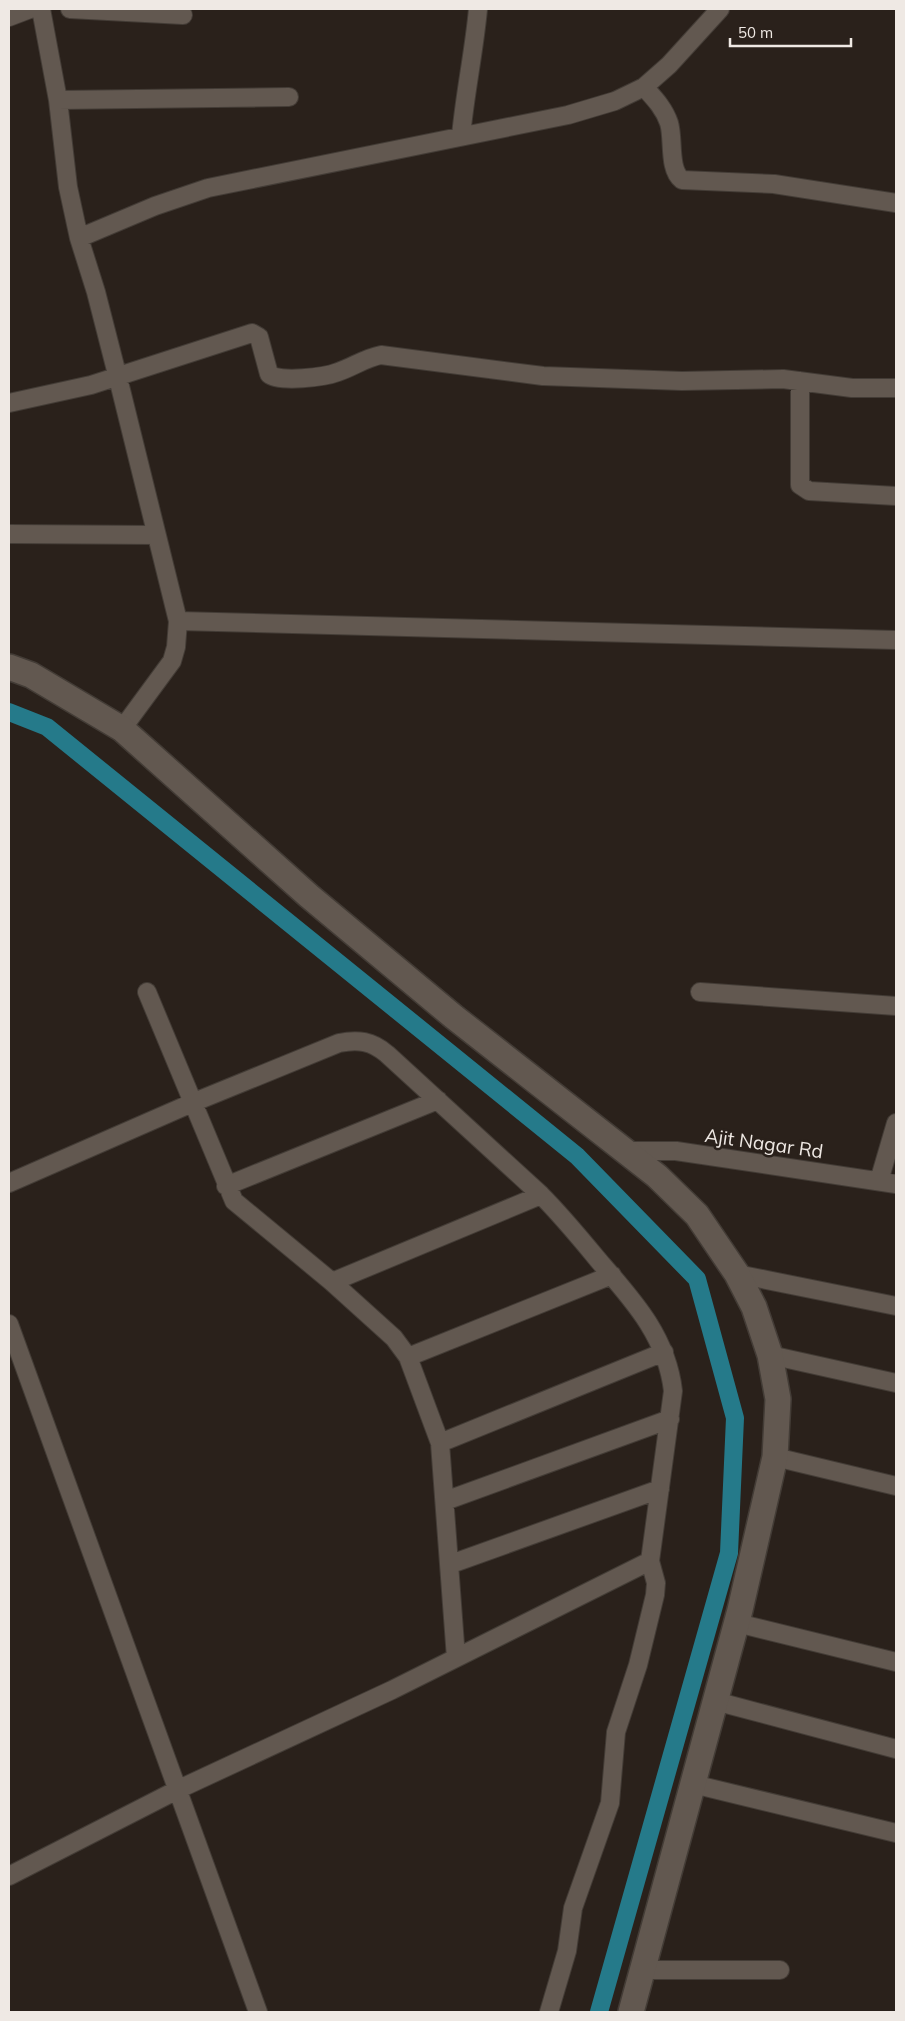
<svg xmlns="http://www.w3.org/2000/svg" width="905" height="2021" font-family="Mulish,sans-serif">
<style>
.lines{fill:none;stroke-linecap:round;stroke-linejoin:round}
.canal{stroke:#257a8a;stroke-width:18}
.street-casing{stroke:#433c36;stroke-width:20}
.secondary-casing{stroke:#433c36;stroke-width:28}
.street{stroke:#625850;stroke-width:18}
.secondary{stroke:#625850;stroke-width:25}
.labels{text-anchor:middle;stroke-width:5;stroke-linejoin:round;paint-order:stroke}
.street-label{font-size:19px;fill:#efe9e4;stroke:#2a211b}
</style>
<rect width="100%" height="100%" fill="#2a211b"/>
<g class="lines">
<path class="canal" d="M 9,712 L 47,727 L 577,1156 L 697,1279 L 735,1418 L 729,1553 L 599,2012"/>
<defs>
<path id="street" d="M 41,9 L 58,100 L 68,187 L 79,238 L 96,292 L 118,378 L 178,621 L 176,647 L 172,661 L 122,729
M 70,9 L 183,15
M 9,17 L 30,9
M 644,87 C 654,98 664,108 669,123 C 674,139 668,169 682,180 L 774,184 L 896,203
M 58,100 L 289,97
M 461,136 C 465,93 474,52 478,9
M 79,238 L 155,206 L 208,188 L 568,115 L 615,101 L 644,87 L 669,65 L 720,9
M 800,381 L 800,485 L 809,491 L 896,496
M 9,403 L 91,385 L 252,333 L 259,337 L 269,374 C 279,383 325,377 338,372 C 353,367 365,358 381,355 L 543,376 L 682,381 L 783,379 L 852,388 L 896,388
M 9,534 L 156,535
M 178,621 L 896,640
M 147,992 L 234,1201 L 332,1282 L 394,1338 L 408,1357 L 440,1443 L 456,1658
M 700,992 L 896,1006
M 624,1151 L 676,1151 L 896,1184
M 879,1181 L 896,1123
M 9,1183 L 192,1103 L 339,1043 C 358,1039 372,1041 387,1054 L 541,1195 C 562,1216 580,1238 599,1261 C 633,1300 667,1337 673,1391 L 650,1561 L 656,1583 L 655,1595 L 638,1665 L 616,1732 L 610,1803 L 573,1908 L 567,1951 L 549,2012
M 226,1186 L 438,1100
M 737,1274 L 896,1306
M 332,1282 L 541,1195
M 9,1324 L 258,2012
M 770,1355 L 896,1383
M 408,1357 L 612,1275
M 440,1443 L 664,1352
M 775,1457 L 896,1486
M 445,1501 L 670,1419
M 451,1564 L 660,1489
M 737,1623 L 896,1662
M 715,1701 L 896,1749
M 693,1784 L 896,1833
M 9,1876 L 177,1790 L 392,1690 L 650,1561
M 642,1970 L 780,1970"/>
<path id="secondary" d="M 9,667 L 31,675 L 122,729 L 309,896 L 454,1017 L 657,1176 L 697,1215 L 737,1274 L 754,1307 L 770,1355 L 778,1399 L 775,1457 L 740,1610 L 631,2012"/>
</defs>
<use href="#street" class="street-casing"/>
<use href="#secondary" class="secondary-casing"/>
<use href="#street" class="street"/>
<use href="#secondary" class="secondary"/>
</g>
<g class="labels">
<g class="street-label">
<text transform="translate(764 1143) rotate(8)" y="7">Ajit Nagar Rd</text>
</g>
</g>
<rect width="905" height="2021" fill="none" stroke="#efe9e4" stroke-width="20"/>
<path d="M730 38v8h121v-8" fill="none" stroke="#efe9e4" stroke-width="2.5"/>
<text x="738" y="38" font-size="15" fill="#efe9e4" stroke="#2a211b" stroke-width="4" paint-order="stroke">50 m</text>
</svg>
